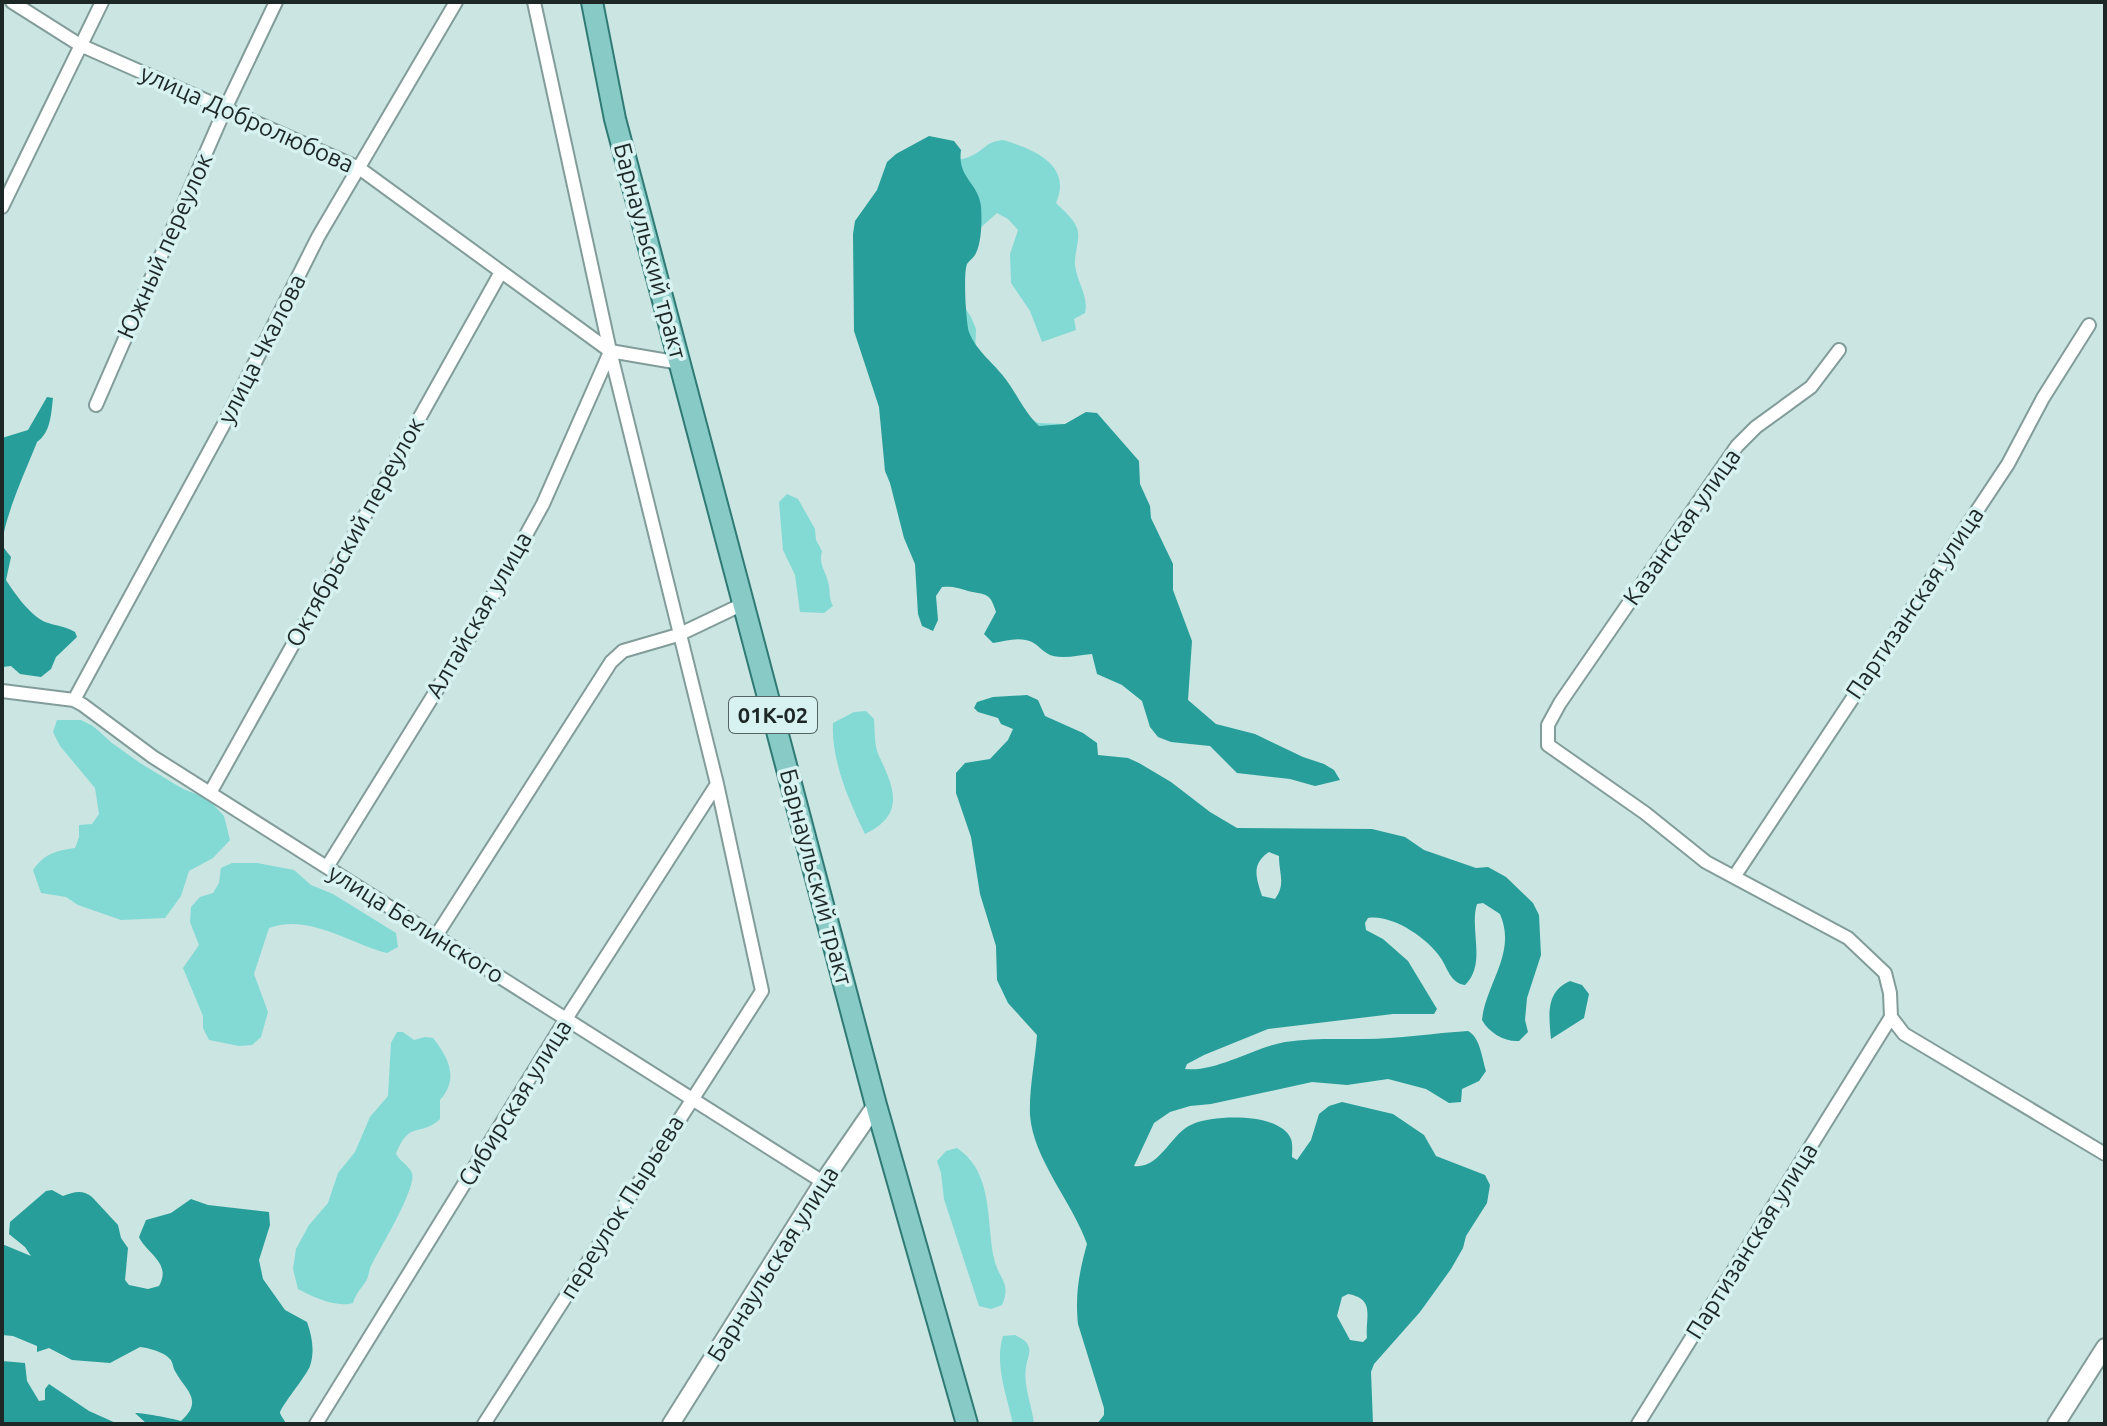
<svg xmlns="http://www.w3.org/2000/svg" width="2107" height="1426" font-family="Ubuntu,sans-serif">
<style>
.green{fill:#83dad5}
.water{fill:#279e99;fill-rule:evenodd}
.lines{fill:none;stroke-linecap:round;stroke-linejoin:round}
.minor-casing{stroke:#829c9a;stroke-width:16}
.tertiary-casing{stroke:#829c9a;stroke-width:20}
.primary-casing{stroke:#2f7a75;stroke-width:24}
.minor{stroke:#fff;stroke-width:12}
.tertiary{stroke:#fff;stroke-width:16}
.primary{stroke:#88cac6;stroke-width:20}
.labels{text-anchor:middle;stroke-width:7;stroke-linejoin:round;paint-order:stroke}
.shield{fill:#d7f2f0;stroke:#546463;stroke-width:2}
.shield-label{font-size:22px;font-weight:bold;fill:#1c2726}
.street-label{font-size:24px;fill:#1c2726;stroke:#d7f2f0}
</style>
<rect width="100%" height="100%" fill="#cae5e2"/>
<path class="green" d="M 1003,140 C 1032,149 1073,164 1056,203 C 1063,210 1073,218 1077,228 C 1081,238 1074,253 1075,265 C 1077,283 1089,296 1085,313 L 1074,319 L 1076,330 L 1042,342 L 1030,311 L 1011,283 L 1010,254 L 1018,230 L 1008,219 L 997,213 L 969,238 L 966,265 L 957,285 L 958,297 L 971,317 L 976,329 L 975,354 L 992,390 L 1006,396 L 1019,419 L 1030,418 L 1038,423 L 1065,424 L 1075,442 L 1087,443 L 1114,438 L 1132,456 L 1135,469 L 1119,489 C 1120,515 1143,525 1150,547 L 1143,557 L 1118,564 L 1125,574 L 1113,578 L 1086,569 L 1045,563 L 1009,547 L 991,527 L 966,523 L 957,514 L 952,491 L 942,481 L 937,469 L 935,456 L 943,434 L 922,418 L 922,393 L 910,370 L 906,345 L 913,319 L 910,307 L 892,283 C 894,273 892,267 892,257 C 891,234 907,215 902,192 L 916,169 L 925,161 C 938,162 961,162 973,155 C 987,148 985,142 1003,140 Z
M 787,494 L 798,499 L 815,529 L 816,540 L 822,551 C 818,566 827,572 829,586 C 830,594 829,598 833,606 L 824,613 L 800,612 L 795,575 L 783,550 L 779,502 Z
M 866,711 L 874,719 C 875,730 874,747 879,756 C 895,789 905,815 865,834 C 849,801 831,760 833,723 L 854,712 Z
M 57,720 L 81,720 L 93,726 L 112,743 L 140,763 L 183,789 L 207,798 L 224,816 L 230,840 L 213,858 L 189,871 L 181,896 L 165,918 L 121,920 L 78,905 L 66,897 L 41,893 L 33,870 C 45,853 56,851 75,848 L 79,837 L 79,825 L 92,824 L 99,814 L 95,788 L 60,746 L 53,732 Z
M 232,863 L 257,863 L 294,870 L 311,885 L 333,894 L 396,933 L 398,947 L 387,953 C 349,943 308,913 269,928 L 254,974 L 268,1012 L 261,1037 L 252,1045 L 239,1046 L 209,1040 L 203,1028 L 203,1016 L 183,968 L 199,945 L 190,922 L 191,907 L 200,897 L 213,893 L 219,883 L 221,868 Z
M 397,1032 L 403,1032 L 414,1040 L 425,1037 L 433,1038 C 449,1058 459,1079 440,1100 L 440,1119 C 419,1138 410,1119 396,1154 C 400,1161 409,1166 412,1173 C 417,1188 380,1248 372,1264 C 369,1269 369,1276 366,1281 C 361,1289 356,1293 353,1303 C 336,1308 313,1297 298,1289 L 293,1269 L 296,1249 L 309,1225 L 328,1203 L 338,1173 L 355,1152 L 370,1117 L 388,1096 L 391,1043 Z
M 957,1148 C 994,1173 986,1221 994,1258 C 998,1279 1012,1282 1002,1305 L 991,1309 L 979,1306 L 944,1199 L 941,1173 L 937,1161 L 946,1151 Z
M 1015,1335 C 1019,1337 1023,1339 1026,1342 C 1033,1351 1027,1358 1026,1367 C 1023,1386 1032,1405 1034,1424 L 1013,1424 C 1007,1396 994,1364 1003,1336 Z"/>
<path class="water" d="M 929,136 L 954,141 L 961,150 C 957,178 978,182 981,206 C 982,219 982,243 975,255 C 973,258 969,261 967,264 C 963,273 966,323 969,332 C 976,351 996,365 1007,381 C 1018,396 1025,413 1039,426 L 1065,424 L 1086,412 L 1097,413 L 1139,461 L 1140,484 L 1150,506 L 1151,518 L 1173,564 L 1173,590 L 1192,641 L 1188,700 L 1216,724 L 1255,734 L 1303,757 L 1324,764 L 1334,770 L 1340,780 L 1315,786 L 1290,779 L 1237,773 L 1210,746 L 1171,742 L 1158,737 L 1150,727 L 1142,701 L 1122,685 L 1097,674 L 1092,654 C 1079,655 1066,659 1053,656 C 1043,653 1040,646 1032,642 C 1020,636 1005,641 993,643 L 984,634 L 996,612 C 990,592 986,595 968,591 C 958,588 953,586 942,587 L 936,596 L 938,620 L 933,631 L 922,626 L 918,614 L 915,564 L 904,538 L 890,483 L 885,471 L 879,407 L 854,331 L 853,234 L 855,221 L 877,190 L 887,162 L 896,154 Z
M 47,397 L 53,398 C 51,414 51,432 37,442 C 29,463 0,526 3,546 C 4,549 9,554 11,557 L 6,580 C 15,594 30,615 45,622 C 56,626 65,626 75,632 L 77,637 L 56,657 L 51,669 L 41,677 L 20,674 L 11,666 L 2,667 L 2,438 L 28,430 Z
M 1027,695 L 1038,700 L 1045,716 L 1083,733 L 1097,743 L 1098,755 L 1128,758 L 1139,763 L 1171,782 L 1210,812 L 1237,828 L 1372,829 L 1405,837 L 1424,850 L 1476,868 L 1488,867 L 1506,877 L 1533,903 L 1539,915 L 1541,955 L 1527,998 L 1525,1020 L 1528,1032 L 1519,1041 C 1505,1042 1489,1033 1482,1020 C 1486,983 1517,953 1500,914 L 1483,903 L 1477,904 C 1469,929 1487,964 1465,985 C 1450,983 1448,968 1440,957 C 1427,938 1392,914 1368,918 L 1365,923 L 1366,930 L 1383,939 L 1408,961 L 1437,1009 L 1434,1014 L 1393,1014 L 1268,1029 L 1204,1055 L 1187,1064 L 1185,1069 C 1217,1072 1252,1048 1285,1042 C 1311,1038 1337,1039 1364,1039 C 1398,1039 1434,1033 1468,1031 C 1480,1037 1482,1058 1486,1071 L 1479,1081 L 1462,1089 L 1461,1102 L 1449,1103 L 1426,1089 L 1388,1079 L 1347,1085 L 1312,1082 L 1211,1104 L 1190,1106 L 1170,1112 L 1154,1123 L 1134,1166 C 1161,1169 1171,1132 1193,1124 C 1214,1115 1280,1112 1291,1139 C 1293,1145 1292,1152 1292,1157 L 1297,1160 L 1311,1140 L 1319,1114 L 1329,1106 L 1342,1102 L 1393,1114 L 1424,1135 L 1436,1156 L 1485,1175 L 1490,1185 L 1487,1203 L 1466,1236 L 1463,1248 L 1451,1269 L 1420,1312 L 1374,1364 L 1371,1372 L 1373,1424 L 1097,1424 L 1104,1415 L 1104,1408 L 1078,1324 C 1075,1294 1079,1273 1087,1244 C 1073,1203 1033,1159 1030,1115 C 1029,1088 1035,1062 1037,1035 L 1008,1003 L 997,980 L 996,946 L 980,894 L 971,837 L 956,793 L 956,773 L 965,763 L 990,759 L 1008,740 L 1013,729 L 1001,724 L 998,718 L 978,712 L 974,708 L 977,702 L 993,697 ZM 1269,852 L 1279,856 C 1279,874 1286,884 1275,899 L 1262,896 C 1256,877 1251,864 1269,852 ZM 1348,1294 C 1376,1299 1365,1317 1367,1338 L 1363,1342 L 1350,1340 L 1337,1316 L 1342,1297 Z
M 1570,981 L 1582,985 L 1589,994 L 1584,1018 L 1551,1039 C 1549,1016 1545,992 1570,981 Z
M 52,1190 L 63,1196 C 73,1192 83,1189 92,1197 L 118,1225 L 121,1238 L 128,1248 L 125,1280 L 129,1285 L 148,1289 L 159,1286 C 172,1263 147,1254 139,1237 L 146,1220 L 171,1213 L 191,1199 L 208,1205 L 269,1212 L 270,1225 L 259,1260 L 263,1279 L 285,1310 L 307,1322 C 312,1336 315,1351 310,1366 C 307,1375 279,1409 280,1413 C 281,1417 285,1420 286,1424 L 147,1424 L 135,1413 C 138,1412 177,1419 181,1421 C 204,1400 186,1391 175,1371 C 173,1368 173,1362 170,1359 C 164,1352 149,1348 140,1347 L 110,1363 L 72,1360 L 49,1348 L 37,1352 L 37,1346 L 13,1336 L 2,1335 L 2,1244 L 31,1256 L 25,1247 L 9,1234 L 10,1222 L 46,1191 Z
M 2,1361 L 25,1363 L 27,1381 L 39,1401 L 45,1400 L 45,1389 L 49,1384 L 89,1411 L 118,1424 L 2,1424 Z"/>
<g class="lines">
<defs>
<path id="minor" d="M 12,2 L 80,45 L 359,168 L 610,351 L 680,363
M 2,207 L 102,2
M 1839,350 L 1811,387 L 1756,427 L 1737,446 L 1560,703 L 1548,725 L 1548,745 L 1645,813 L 1706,862 L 1848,938 L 1885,973 L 1890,993 L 1891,1017 L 1904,1034 L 2105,1154
M 96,405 L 225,109 L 276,2
M 2,691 L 74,700 L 83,705 L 153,757 L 823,1182
M 74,700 L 224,424 L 318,237 L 456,2
M 210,793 L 501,272
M 327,867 L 472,633 L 543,504 L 610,352
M 1734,877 L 2008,464 L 2043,398 L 2089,325
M 436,936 L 611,662 L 623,651 L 678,635 L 743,604
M 316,1424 L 566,1019 L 717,784
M 484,1424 L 762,991 L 717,784 L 610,351 L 534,2
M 1638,1424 L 1891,1017"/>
<path id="tertiary" d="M 671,1424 L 823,1182 L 876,1105
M 2056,1424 L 2105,1347"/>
<path id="primary" d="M 592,2 L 615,119 L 876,1105 L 967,1424"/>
</defs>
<use href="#minor" class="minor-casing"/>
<use href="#tertiary" class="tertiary-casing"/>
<use href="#primary" class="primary-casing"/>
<use href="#minor" class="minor"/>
<use href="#tertiary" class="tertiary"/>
<use href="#primary" class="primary"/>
</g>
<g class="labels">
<rect class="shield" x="729" y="697" width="88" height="36" rx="6"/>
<g class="shield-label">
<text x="773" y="723">01К-02</text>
</g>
<g class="street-label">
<text transform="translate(247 119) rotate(24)" y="8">улица Добролюбова</text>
<text transform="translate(165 246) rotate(-66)" y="8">Южный переулок</text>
<text transform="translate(650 251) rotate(75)" y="8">Барнаульский тракт</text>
<text transform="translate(262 349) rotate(-63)" y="8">улица Чкалова</text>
<text transform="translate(1682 527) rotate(-55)" y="8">Казанская улица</text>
<text transform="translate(355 532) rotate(-61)" y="8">Октябрьский переулок</text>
<text transform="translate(1915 603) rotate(-56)" y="8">Партизанская улица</text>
<text transform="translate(479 615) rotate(-60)" y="8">Алтайская улица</text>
<text transform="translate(816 877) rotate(75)" y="8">Барнаульский тракт</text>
<text transform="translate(416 924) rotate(32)" y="8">улица Белинского</text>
<text transform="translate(515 1103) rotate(-58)" y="8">Сибирская улица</text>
<text transform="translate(622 1207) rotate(-58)" y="8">переулок Пырьева</text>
<text transform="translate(1752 1241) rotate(-58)" y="8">Партизанская улица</text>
<text transform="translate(773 1264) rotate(-58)" y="8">Барнаульская улица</text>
</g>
</g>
<rect width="2107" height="1426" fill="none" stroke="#1c2726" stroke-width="8"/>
</svg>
